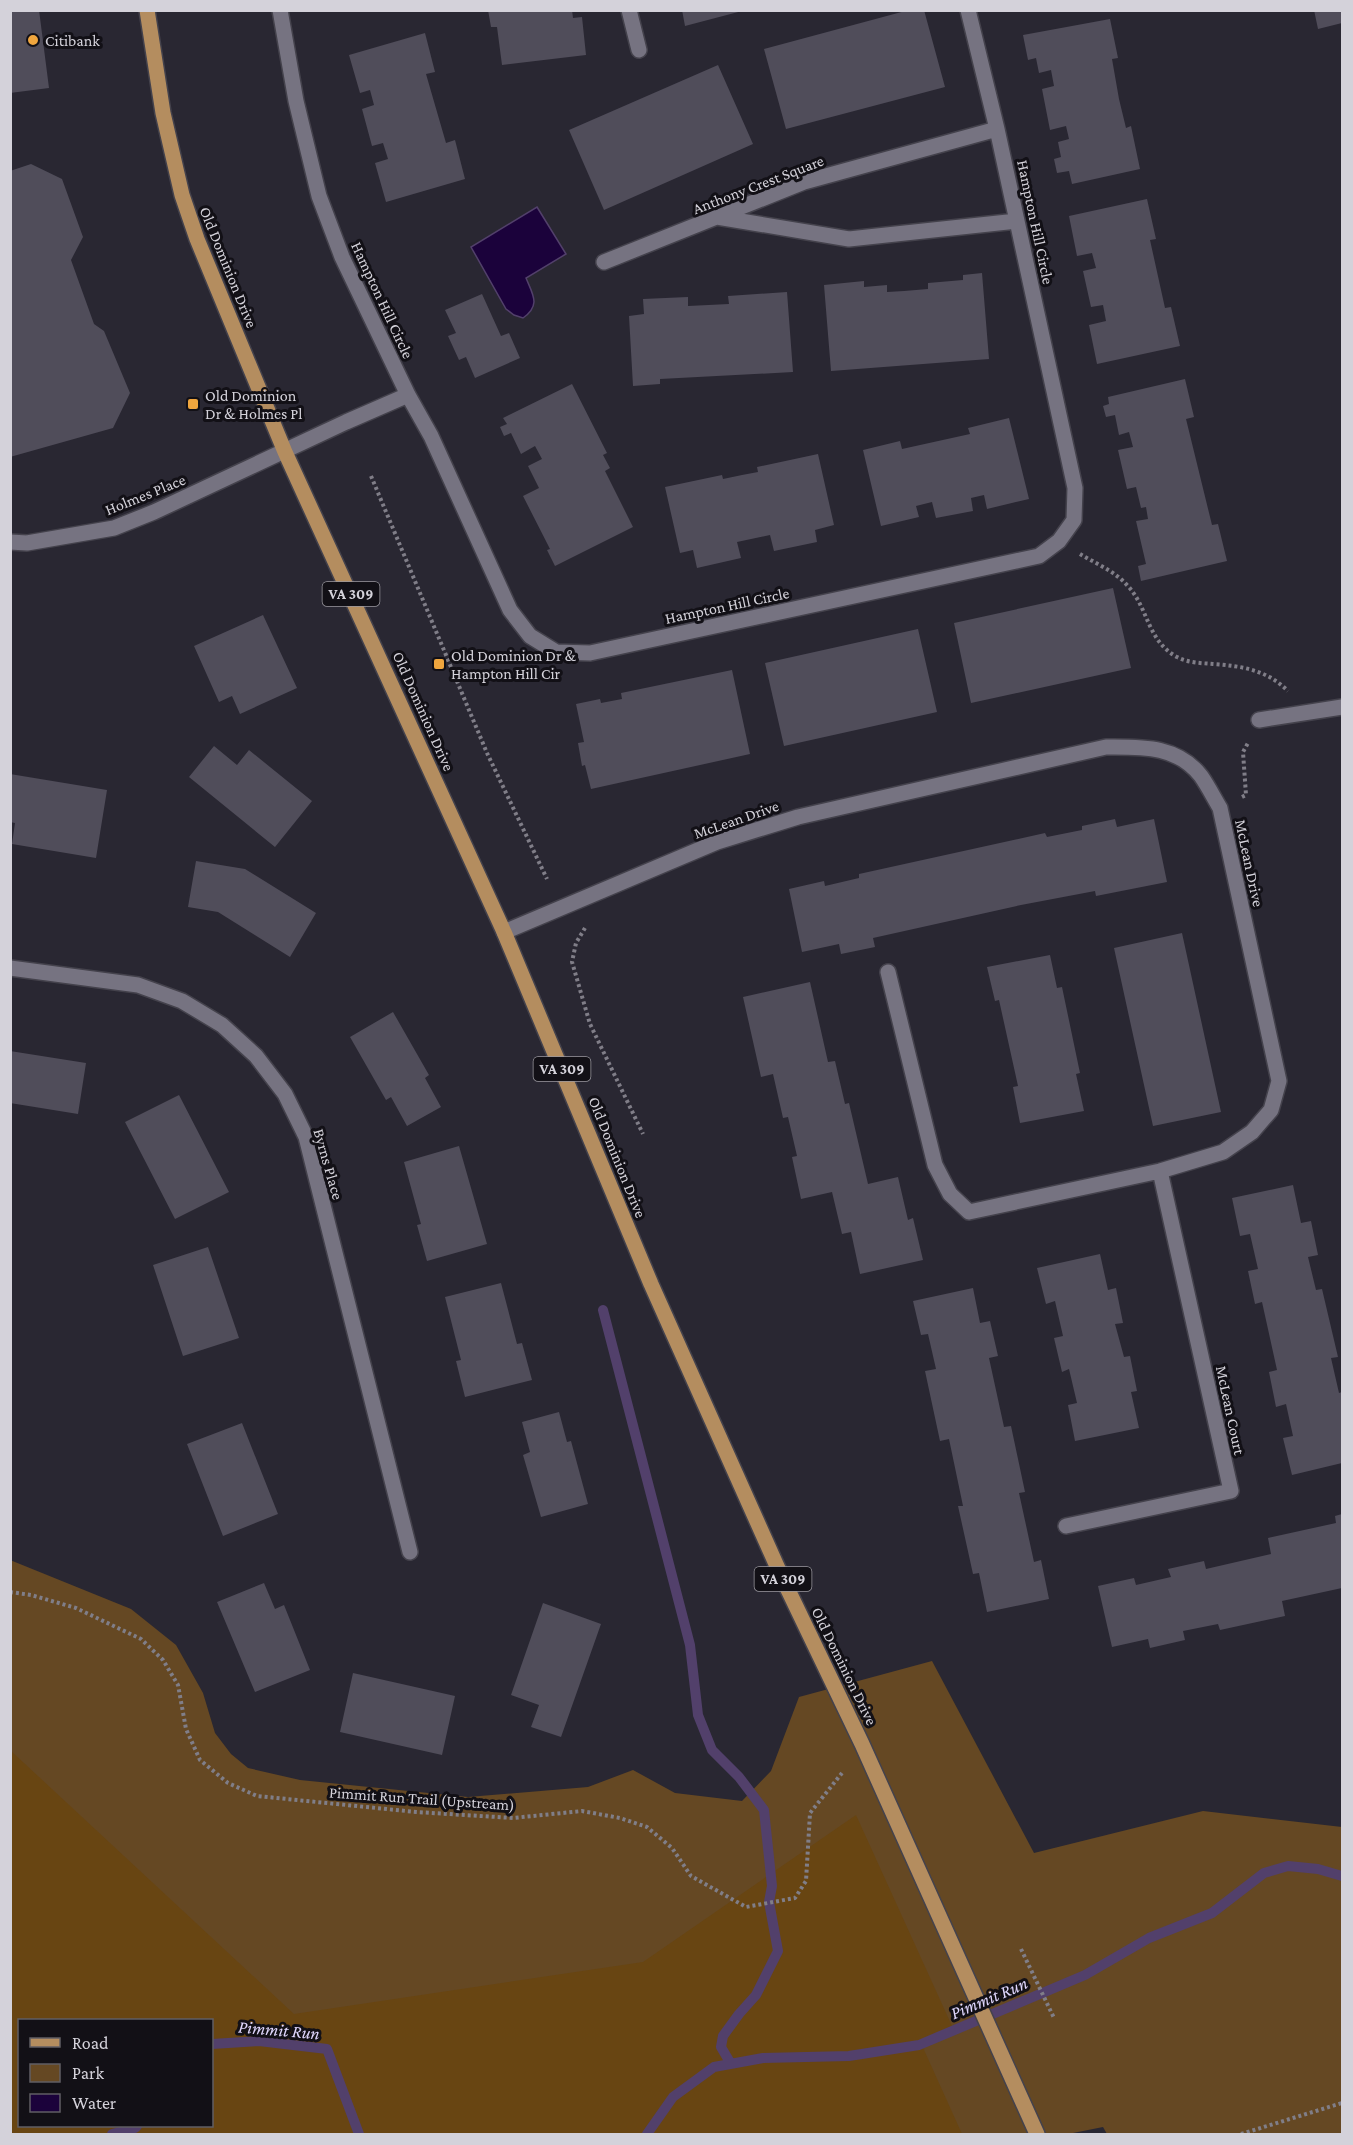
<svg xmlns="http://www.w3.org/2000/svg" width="1353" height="2145" font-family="'Crimson Pro',serif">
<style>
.green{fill:#654823;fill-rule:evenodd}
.forest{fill:#684512;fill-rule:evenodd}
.water{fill:#1b023b;stroke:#52406b;stroke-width:1.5}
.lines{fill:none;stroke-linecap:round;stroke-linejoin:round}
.stream{stroke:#52406b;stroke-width:10}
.building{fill:#504d5a}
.minor-casing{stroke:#44424c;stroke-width:18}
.primary-casing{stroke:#44424c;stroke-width:18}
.path{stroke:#807e88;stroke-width:4;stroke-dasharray:3 3;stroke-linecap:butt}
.minor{stroke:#767381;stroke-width:15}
.primary{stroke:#b48d5f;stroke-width:15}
.poi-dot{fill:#f0a63e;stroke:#121016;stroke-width:2}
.labels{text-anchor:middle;stroke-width:6;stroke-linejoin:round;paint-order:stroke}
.shield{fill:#121016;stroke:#9a989f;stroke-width:1.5}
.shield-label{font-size:15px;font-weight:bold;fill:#d4d2da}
.poi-label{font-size:16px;fill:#d4d2da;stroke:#121016;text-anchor:start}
.street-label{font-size:16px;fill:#d4d2da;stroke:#121016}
.water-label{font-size:18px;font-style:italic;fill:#e1d8fe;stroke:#121016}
</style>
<rect width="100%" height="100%" fill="#292732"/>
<path class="green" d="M 10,1560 L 131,1609 L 176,1645 L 203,1693 L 215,1733 L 231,1754 L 248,1768 L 300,1780 L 468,1797 L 588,1787 L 633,1770 L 675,1793 L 742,1801 L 771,1771 L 799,1697 L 932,1661 L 1034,1853 L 1203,1811 L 1342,1827 L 1342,2134 L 1107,2134 L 1103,2127 L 1068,2134 L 11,2134 ZM 20,2020 L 212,2020 L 212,2126 L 20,2126 Z"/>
<path class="forest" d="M 10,1750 L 294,2014 L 643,1962 L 856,1815 L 952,2026 L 920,2041 L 962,2134 L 11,2134 ZM 20,2020 L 212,2020 L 212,2126 L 20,2126 Z"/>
<path class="water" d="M 537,207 L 566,254 L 526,278 C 533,295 541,305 523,318 L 514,315 L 506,309 L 471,247 Z"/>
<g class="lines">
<path class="stream" d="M 603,1310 L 690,1645 L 698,1715 L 712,1750 L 739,1777 L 764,1810 L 772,1886 L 769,1902 L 778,1951 L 756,1995 L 739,2014 L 723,2036 L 721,2047 L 731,2064
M 212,2044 L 259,2041 L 327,2049 L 359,2134
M 112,2134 L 135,2128 L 137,2126
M 647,2134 L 673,2097 L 714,2067 L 763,2058 L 849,2056 L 919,2045 L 1085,1975 L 1149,1938 L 1212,1913 L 1264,1873 L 1288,1866 L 1318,1869 L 1342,1876"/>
</g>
<path class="building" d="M 10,10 L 39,10 L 49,88 L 10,93 Z
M 488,10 L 572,10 L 573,18 L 582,17 L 586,55 L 502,65 L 497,27 L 491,27 Z
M 682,10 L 742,10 L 742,11 L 685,26 Z
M 909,10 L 924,10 L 945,87 L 786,129 L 764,49 Z
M 1314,10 L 1342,10 L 1342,23 L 1318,29 Z
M 1110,19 L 1118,58 L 1112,59 L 1119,99 L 1126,128 L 1131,126 L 1140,169 L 1072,184 L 1069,171 L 1057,173 L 1054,159 L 1061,157 L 1058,142 L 1069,139 L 1066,126 L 1050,130 L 1042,89 L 1054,86 L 1051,70 L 1039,73 L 1036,58 L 1028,60 L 1023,35 Z
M 425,33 L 435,72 L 426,74 L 446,143 L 455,140 L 465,179 L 386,202 L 375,163 L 388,159 L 383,143 L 372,146 L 362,109 L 374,105 L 370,90 L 360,93 L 349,55 Z
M 718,65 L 753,144 L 604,210 L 569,130 Z
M 31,164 L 62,179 L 83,237 L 71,260 L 94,324 L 104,331 L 130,393 L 113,428 L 10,457 L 10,171 Z
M 1147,199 L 1156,239 L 1150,240 L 1165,308 L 1171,307 L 1180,346 L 1097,364 L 1089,325 L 1106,321 L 1103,305 L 1091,307 L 1083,271 L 1096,268 L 1092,253 L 1077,256 L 1069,216 Z
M 982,273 L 989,359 L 831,371 L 824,285 L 864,281 L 864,287 L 887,285 L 887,292 L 904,291 L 928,289 L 928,283 L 963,280 L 963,275 Z
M 787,292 L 793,372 L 660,379 L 660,384 L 633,386 L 629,316 L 644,314 L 643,299 L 688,297 L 688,306 L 729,304 L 728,296 Z
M 482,294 L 501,336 L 509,333 L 520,358 L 475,378 L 466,357 L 459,360 L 448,336 L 456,333 L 445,310 Z
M 1185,379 L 1194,417 L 1186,419 L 1212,525 L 1218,524 L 1227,561 L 1141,581 L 1138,566 L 1146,564 L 1136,521 L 1148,519 L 1146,507 L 1141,508 L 1136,487 L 1127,489 L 1118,450 L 1133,447 L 1129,432 L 1119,435 L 1115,415 L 1106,417 L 1103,406 L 1109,404 L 1108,397 Z
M 572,384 L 607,453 L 603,455 L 610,468 L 605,471 L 633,527 L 555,566 L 547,550 L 550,549 L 523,496 L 539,488 L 528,466 L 542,459 L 535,446 L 521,454 L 511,433 L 504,436 L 500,427 L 507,424 L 503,418 Z
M 1009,418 L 1029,499 L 987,509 L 984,495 L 971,498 L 973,511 L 936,518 L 932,502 L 916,506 L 919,517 L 881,526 L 863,450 L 900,441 L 902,449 L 970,434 L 968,428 Z
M 818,454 L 834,525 L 815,530 L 817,542 L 774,551 L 770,535 L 737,542 L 741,558 L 697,568 L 693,550 L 680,553 L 665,487 L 722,475 L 723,479 L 742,475 L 758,472 L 757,467 Z
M 1113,588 L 1131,668 L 971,703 L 954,623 Z
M 263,615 L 297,688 L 240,714 L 232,696 L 219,702 L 194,646 Z
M 918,629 L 937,712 L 784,746 L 765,663 Z
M 732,670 L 750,754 L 591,789 L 585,765 L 582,766 L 578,743 L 584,742 L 576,704 L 600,699 L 601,703 L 622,699 L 621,693 Z
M 214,746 L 237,765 L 249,750 L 312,801 L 275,847 L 189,777 Z
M 10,774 L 107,790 L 96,858 L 12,844 L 15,823 L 10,822 Z
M 1115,819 L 1117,827 L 1154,819 L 1167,882 L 1096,896 L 1095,891 L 1021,905 L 873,938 L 875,947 L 841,954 L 839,944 L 802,952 L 789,889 L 824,881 L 825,886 L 859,878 L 859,874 L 1045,833 L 1047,837 L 1082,830 L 1082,826 Z
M 196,861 L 245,869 L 316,913 L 290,957 L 218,912 L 188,907 Z
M 1182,933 L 1221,1112 L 1153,1126 L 1114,948 Z
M 1050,955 L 1057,988 L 1062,987 L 1080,1073 L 1076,1074 L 1084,1111 L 1020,1123 L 1013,1087 L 1018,1086 L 999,1000 L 995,1001 L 987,967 Z
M 810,982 L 828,1062 L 835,1061 L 845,1104 L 849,1103 L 868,1184 L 898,1177 L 908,1220 L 913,1218 L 923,1260 L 860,1274 L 851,1232 L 842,1234 L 832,1192 L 801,1199 L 792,1157 L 797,1156 L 788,1117 L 783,1118 L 773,1074 L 761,1077 L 743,997 Z
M 393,1012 L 429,1075 L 425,1078 L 441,1107 L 407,1126 L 391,1097 L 386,1100 L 350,1037 Z
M 10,1051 L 86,1063 L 78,1114 L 10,1103 Z
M 179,1095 L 229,1192 L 175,1219 L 125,1122 Z
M 459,1146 L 487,1244 L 427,1261 L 417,1225 L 421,1224 L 404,1162 Z
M 1293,1185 L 1301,1223 L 1311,1221 L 1318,1255 L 1308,1257 L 1316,1290 L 1322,1289 L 1338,1357 L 1331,1358 L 1339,1393 L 1342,1392 L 1342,1463 L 1292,1475 L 1283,1438 L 1293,1436 L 1286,1404 L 1276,1407 L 1269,1372 L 1277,1370 L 1262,1302 L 1255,1304 L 1248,1271 L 1258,1269 L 1250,1234 L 1240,1236 L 1232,1198 Z
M 208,1247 L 239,1338 L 183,1356 L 153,1265 Z
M 1100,1254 L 1108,1290 L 1116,1288 L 1123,1323 L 1115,1324 L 1124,1357 L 1130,1356 L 1137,1391 L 1131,1392 L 1139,1428 L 1075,1441 L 1068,1405 L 1077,1403 L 1069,1369 L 1062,1372 L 1054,1338 L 1063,1336 L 1055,1301 L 1046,1304 L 1037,1268 Z
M 501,1283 L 517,1344 L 522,1343 L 532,1380 L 465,1397 L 456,1361 L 461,1360 L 445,1297 Z
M 973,1288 L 980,1323 L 990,1321 L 998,1356 L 989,1358 L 1004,1427 L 1011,1426 L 1025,1492 L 1019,1493 L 1034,1562 L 1041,1560 L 1049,1599 L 987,1612 L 979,1573 L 973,1574 L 958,1506 L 963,1506 L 949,1439 L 940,1441 L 925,1371 L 936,1369 L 928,1334 L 921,1335 L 913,1301 Z
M 559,1412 L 567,1442 L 571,1441 L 588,1504 L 541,1517 L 523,1455 L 530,1452 L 522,1422 Z
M 242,1423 L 278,1514 L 223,1536 L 187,1444 Z
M 1342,1514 L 1342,1588 L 1282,1601 L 1285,1616 L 1220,1630 L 1218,1624 L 1183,1631 L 1185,1640 L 1150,1648 L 1148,1639 L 1112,1647 L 1098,1586 L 1134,1578 L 1136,1585 L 1171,1577 L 1168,1569 L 1204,1561 L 1206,1569 L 1271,1554 L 1268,1538 L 1336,1523 L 1335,1516 Z
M 264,1583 L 275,1609 L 284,1605 L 310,1670 L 255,1692 L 217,1602 Z
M 543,1603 L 601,1624 L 561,1737 L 531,1727 L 539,1705 L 511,1695 Z
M 353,1673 L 455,1696 L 442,1755 L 340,1732 Z"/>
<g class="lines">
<defs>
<path id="minor" d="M 280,10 L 296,101 L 319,196 L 342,257 L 408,395 L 431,436 L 510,610 L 530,636 L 556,652 L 590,653 L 1039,556 L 1059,541 L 1074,520 L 1075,488 L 997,129 L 968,10
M 629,10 L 639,50
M 717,217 L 849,239 L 1017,221
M 604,262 L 804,182 L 997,129
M 10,542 L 27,543 L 114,528 L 154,512 L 346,422 L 408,395
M 1259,720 L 1342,707
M 504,932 L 717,842 L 798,817 L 1106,747 C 1141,747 1177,745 1201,776 C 1208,786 1214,798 1220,808 L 1279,1081 L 1271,1110 L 1252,1132 L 1223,1152 L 1160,1171 L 969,1212 L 950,1194 L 935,1165 L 888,972
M 10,968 L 138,985 L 182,1001 L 222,1025 L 256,1056 L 285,1094 L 306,1137 L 410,1552
M 1066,1526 L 1231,1491 L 1160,1171"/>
<path id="primary" d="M 147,10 L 163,113 L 182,195 L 197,239 L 285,452 L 504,932 L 651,1284 L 780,1573 L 862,1744 L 1037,2134"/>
</defs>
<use href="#minor" class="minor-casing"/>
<use href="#primary" class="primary-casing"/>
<path class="path" d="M 371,476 L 487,753 L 547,879
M 1080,554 C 1095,563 1114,571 1126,584 C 1149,607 1146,640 1177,657 C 1188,663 1201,663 1213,664 C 1242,666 1267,670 1288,691
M 1242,797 L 1246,795 L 1243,752 L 1248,743
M 585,928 L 576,943 L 572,962 L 590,1024 L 643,1134
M 10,1592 L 31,1595 L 76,1608 L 141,1639 L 163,1660 L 178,1685 L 186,1729 L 200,1760 L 228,1783 L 257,1796 L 416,1812 L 513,1818 L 582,1811 L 620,1818 L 647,1827 L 672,1848 L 691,1876 L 746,1907 L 795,1898 L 806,1881 L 810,1813 L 842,1773
M 1021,1949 L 1054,2018
M 1241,2134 L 1342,2103"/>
<use href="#minor" class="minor"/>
<use href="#primary" class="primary"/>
</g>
<g class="poi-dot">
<circle cx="33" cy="40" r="6"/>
<rect x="187" y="398" width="12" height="12" rx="3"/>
<rect x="433" y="658" width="12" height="12" rx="3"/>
</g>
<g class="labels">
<g class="shield">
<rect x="322.5" y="582" width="57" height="24" rx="4.5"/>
<rect x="533.5" y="1057" width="57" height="24" rx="4.5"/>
<rect x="754.5" y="1567" width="57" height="24" rx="4.5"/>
</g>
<g class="shield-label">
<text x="351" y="599">VA 309</text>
<text x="562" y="1074">VA 309</text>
<text x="783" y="1584">VA 309</text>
</g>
<g class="poi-label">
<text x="45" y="46">Citibank</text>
<text x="205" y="401">Old Dominion<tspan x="205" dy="18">Dr &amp; Holmes Pl</tspan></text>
<text x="451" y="661">Old Dominion Dr &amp;<tspan x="451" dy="18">Hampton Hill Cir</tspan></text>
</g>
<g class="street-label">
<text transform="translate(758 184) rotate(-21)" y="6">Anthony Crest Square</text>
<text transform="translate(1036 222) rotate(78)" y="6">Hampton Hill Circle</text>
<text transform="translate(229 267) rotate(68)" y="6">Old Dominion Drive</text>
<text transform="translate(383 300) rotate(65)" y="6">Hampton Hill Circle</text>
<text transform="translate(145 494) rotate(-22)" y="6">Holmes Place</text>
<text transform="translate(727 605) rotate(-12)" y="6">Hampton Hill Circle</text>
<text transform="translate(424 711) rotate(66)" y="6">Old Dominion Drive</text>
<text transform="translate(736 819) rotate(-19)" y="6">McLean Drive</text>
<text transform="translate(1250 863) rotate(78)" y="6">McLean Drive</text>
<text transform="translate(618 1157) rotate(68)" y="6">Old Dominion Drive</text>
<text transform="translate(329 1164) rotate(74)" y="6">Byrns Place</text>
<text transform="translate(1231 1410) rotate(78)" y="6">McLean Court</text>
<text transform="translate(845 1666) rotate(64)" y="6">Old Dominion Drive</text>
<text transform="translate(422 1798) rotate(4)" y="6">Pimmit Run Trail (Upstream)</text>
</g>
<g class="water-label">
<text transform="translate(989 1998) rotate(-23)" y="6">Pimmit Run</text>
<text transform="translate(279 2030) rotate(5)" y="6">Pimmit Run</text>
</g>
</g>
<rect width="1353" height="2145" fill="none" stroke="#d4d2da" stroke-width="24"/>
<rect x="18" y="2019" width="195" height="108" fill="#121016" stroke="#605e64" stroke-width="1.5"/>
<rect x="30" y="2038" width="30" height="9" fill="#b48d5f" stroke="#605e64" stroke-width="1.5"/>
<text x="72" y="2049" font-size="18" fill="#d4d2da">Road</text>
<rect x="30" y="2064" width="30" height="18" fill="#654823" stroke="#605e64" stroke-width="1.5"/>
<text x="72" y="2079" font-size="18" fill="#d4d2da">Park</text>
<rect x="30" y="2094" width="30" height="18" fill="#1b023b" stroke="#605e64" stroke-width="1.5"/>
<text x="72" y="2109" font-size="18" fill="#d4d2da">Water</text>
</svg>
